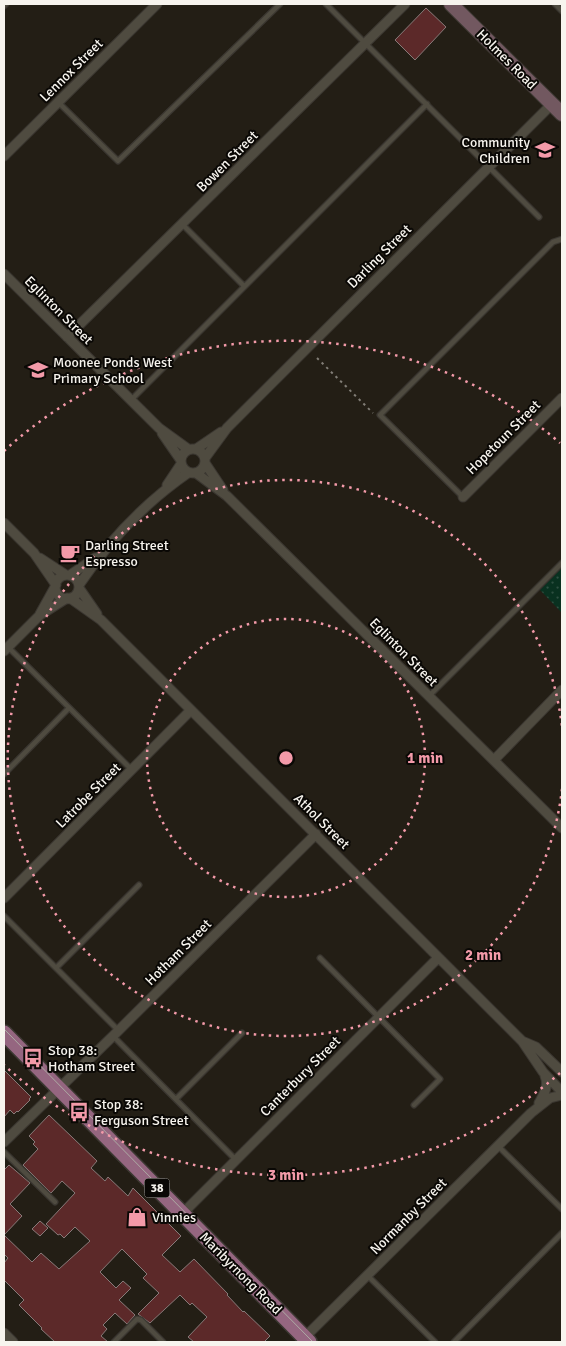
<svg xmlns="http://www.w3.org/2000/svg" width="566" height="1346" font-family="Signika,sans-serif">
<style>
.park{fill:url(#park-dots)}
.building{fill:#5c2929;stroke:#887a79}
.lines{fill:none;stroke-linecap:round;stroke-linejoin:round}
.lane-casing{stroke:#3b3731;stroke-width:7}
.street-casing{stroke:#3b3731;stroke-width:11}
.secondary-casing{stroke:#3b3731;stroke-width:16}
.primary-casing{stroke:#3b3731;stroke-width:18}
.path{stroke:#817d76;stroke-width:2;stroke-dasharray:2.5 4;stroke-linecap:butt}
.lane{stroke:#4f4b40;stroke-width:4.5}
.street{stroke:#4f4b40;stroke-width:9}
.secondary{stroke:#725860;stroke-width:14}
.primary{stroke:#956680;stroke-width:15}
.tram{stroke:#aeaba4;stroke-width:1}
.ring{fill:none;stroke:#f39aa9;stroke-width:2.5;stroke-dasharray:2.5 5}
.labels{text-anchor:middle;stroke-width:4;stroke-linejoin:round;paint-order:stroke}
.shield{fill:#0a0805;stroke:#b0ada8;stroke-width:1}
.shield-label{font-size:12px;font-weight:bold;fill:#f7f4ee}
.street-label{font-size:14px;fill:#f7f4ee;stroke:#0a0805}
.poi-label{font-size:14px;fill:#f7f4ee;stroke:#0a0805;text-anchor:start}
.centre{fill:#f39aa9;stroke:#0a0805;stroke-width:2.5}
.ring-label{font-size:15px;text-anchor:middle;font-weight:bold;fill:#f39aa9;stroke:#0a0805;stroke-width:4;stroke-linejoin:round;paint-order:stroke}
</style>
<defs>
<pattern id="park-dots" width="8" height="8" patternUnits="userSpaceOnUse" patternTransform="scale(1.25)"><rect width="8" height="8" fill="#093120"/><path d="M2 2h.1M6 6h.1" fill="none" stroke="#2e4f41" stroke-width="1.8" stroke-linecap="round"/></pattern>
</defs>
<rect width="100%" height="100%" fill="#231e15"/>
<path class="park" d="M 562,568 L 562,613 L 540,590 Z"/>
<path class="building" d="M 426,8 L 446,27 L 415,60 L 395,40 Z
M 4,1070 L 31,1097 L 29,1099 L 30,1100 L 18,1112 L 17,1111 L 14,1114 L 10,1110 L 4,1117 Z
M 49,1115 L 97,1161 L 91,1168 L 105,1181 L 108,1177 L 128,1196 L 133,1188 L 181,1236 L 162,1255 L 180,1272 L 194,1259 L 228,1294 L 227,1295 L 243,1312 L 244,1311 L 270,1336 L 264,1342 L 194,1342 L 188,1337 L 207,1317 L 192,1303 L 190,1305 L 180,1295 L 150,1323 L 138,1314 L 159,1293 L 143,1278 L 147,1274 L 122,1249 L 100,1272 L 116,1288 L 123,1281 L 131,1288 L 119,1300 L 135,1315 L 127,1324 L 115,1313 L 103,1325 L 107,1329 L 101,1336 L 108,1342 L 55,1342 L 41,1329 L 42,1328 L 19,1305 L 24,1300 L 4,1280 L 4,1263 L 8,1258 L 4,1254 L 4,1170 L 9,1165 L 30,1183 L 10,1204 L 22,1216 L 4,1235 L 32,1262 L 41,1253 L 59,1269 L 90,1241 L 75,1227 L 64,1238 L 60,1234 L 58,1235 L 46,1224 L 75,1193 L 62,1181 L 51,1193 L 23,1165 L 38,1149 L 33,1144 L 35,1142 L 29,1136 Z
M 40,1221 L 48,1228 L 40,1236 L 32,1229 Z"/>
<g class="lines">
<defs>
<path id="lane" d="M 326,4 L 539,217
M 555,4 L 562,11
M 4,6 L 6,4
M 58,102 L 118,161 L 280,4
M 182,224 L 244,286
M 131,400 L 427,104
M 463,497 L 380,415 L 553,242 L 562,239
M 8,647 L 131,769
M 429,696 L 562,563
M 4,774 L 69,708
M 4,916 L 118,1030
M 320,958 L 440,1079 L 414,1105
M 56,968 L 139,885
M 113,1036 L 236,1160
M 176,1099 L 242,1033
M 497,1145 L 562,1209
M 4,1152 L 55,1202
M 368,1276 L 435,1342
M 114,1342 L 137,1319 L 141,1320 L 163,1342
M 454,1342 L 562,1233"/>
<path id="street" d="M 4,156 L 157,4
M 4,274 L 159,428 L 188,449
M 67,337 L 405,4
M 162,433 L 180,459
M181 461a12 12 0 1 1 24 0a12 12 0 1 1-24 0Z
M 196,449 L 221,432
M 205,458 L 227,428 L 552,104
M 205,463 L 223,490
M 196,473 L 227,496 L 562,828
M 167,485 L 181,464
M 463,497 L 562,398
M 4,523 L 34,553 L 56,585
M 40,558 L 66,575
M 70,575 L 95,558
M55 587a12 12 0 1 1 24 0a12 12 0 1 1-24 0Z
M 79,585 C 108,542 146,502 188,473
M 79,588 L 97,614
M 70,598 L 101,620 L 522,1041 L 543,1072 L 562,1092
M 40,614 L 55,587
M 4,651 L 40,615 L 67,598
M 494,760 L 562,690
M 4,898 L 191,710
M 522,1041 L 536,1047 L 562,1072
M 539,1103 C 544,1094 549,1086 545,1076
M 4,1142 L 113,1036 L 316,834
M 183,1213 L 438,958
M 4,1333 L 13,1342
M 305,1337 L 531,1113 L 550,1098 L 562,1095"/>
<path id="secondary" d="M 451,4 L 562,114"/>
<path id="primary" d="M 4,1033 L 309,1342"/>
</defs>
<use href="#lane" class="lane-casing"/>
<use href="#street" class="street-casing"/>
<use href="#secondary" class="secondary-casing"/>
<use href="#primary" class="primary-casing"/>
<path class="path" d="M 317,358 L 373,413"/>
<use href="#lane" class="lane"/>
<use href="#street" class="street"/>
<use href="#secondary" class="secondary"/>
<use href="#primary" class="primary"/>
<path class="tram" d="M 4,1029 L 313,1342"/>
</g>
<g class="ring">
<circle cx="286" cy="758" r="139"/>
<path d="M562 789A278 278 0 1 1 562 727"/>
<path d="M560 1073A417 417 0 0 1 4 1065M4 451A417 417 0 0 1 560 443"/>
</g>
<defs>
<symbol id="school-bare" viewBox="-9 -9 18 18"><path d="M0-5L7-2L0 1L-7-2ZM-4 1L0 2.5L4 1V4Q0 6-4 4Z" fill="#f39aa9" stroke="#0a0805" stroke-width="2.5" paint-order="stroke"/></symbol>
<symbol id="cafe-bare" viewBox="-9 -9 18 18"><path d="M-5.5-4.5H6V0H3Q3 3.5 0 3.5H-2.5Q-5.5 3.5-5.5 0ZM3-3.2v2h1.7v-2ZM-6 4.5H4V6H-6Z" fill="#f39aa9" stroke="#0a0805" stroke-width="2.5" paint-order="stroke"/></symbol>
<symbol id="bus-bare" viewBox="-9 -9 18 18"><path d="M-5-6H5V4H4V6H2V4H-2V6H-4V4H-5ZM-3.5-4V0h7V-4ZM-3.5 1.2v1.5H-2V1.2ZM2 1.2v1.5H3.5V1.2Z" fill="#f39aa9" stroke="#0a0805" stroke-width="2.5" paint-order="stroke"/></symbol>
<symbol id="shop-bare" viewBox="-9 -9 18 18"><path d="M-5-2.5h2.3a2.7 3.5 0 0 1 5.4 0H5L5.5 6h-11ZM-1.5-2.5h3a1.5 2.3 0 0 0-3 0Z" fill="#f39aa9" stroke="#0a0805" stroke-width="2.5" paint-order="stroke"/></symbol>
</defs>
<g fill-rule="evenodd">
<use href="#school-bare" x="531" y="136" width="28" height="28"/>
<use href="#school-bare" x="24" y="356" width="28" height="28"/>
<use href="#cafe-bare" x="56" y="539" width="28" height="28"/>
<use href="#bus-bare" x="19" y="1044" width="28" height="28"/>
<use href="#bus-bare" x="65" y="1098" width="28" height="28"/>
<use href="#shop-bare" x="123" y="1203" width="28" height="28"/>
</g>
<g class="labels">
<rect class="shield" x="144.5" y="1178.5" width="25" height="19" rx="4"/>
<g class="shield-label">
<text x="157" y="1192">38</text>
</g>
<g class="street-label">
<text transform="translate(507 59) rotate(45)" y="5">Holmes Road</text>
<text transform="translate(71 70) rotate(-45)" y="5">Lennox Street</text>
<text transform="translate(227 161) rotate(-45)" y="5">Bowen Street</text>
<text transform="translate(379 256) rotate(-45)" y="5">Darling Street</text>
<text transform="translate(59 310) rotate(45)" y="5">Eglinton Street</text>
<text transform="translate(503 437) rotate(-45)" y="5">Hopetoun Street</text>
<text transform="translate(404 652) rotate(45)" y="5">Eglinton Street</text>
<text transform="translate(88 795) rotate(-45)" y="5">Latrobe Street</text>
<text transform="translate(322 821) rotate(45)" y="5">Athol Street</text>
<text transform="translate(178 952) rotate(-45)" y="5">Hotham Street</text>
<text transform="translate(300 1076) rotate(-45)" y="5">Canterbury Street</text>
<text transform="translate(408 1216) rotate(-45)" y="5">Normanby Street</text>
<text transform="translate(241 1273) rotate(45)" y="5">Maribyrnong Road</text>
</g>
<g class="poi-label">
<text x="530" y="147" text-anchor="end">Community<tspan x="530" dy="16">Children</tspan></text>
<text x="53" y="367">Moonee Ponds West<tspan x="53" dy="16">Primary School</tspan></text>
<text x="85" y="550">Darling Street<tspan x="85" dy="16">Espresso</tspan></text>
<text x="48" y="1055">Stop 38:<tspan x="48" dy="16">Hotham Street</tspan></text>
<text x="94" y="1109">Stop 38:<tspan x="94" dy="16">Ferguson Street</tspan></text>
<text x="152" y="1222">Vinnies</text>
</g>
</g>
<circle cx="286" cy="758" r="8" class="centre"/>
<g class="ring-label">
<text x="425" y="763">1 min</text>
<text x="483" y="960">2 min</text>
<text x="286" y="1180">3 min</text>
</g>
<rect width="566" height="1346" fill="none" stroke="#f7f4ee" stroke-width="10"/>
</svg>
